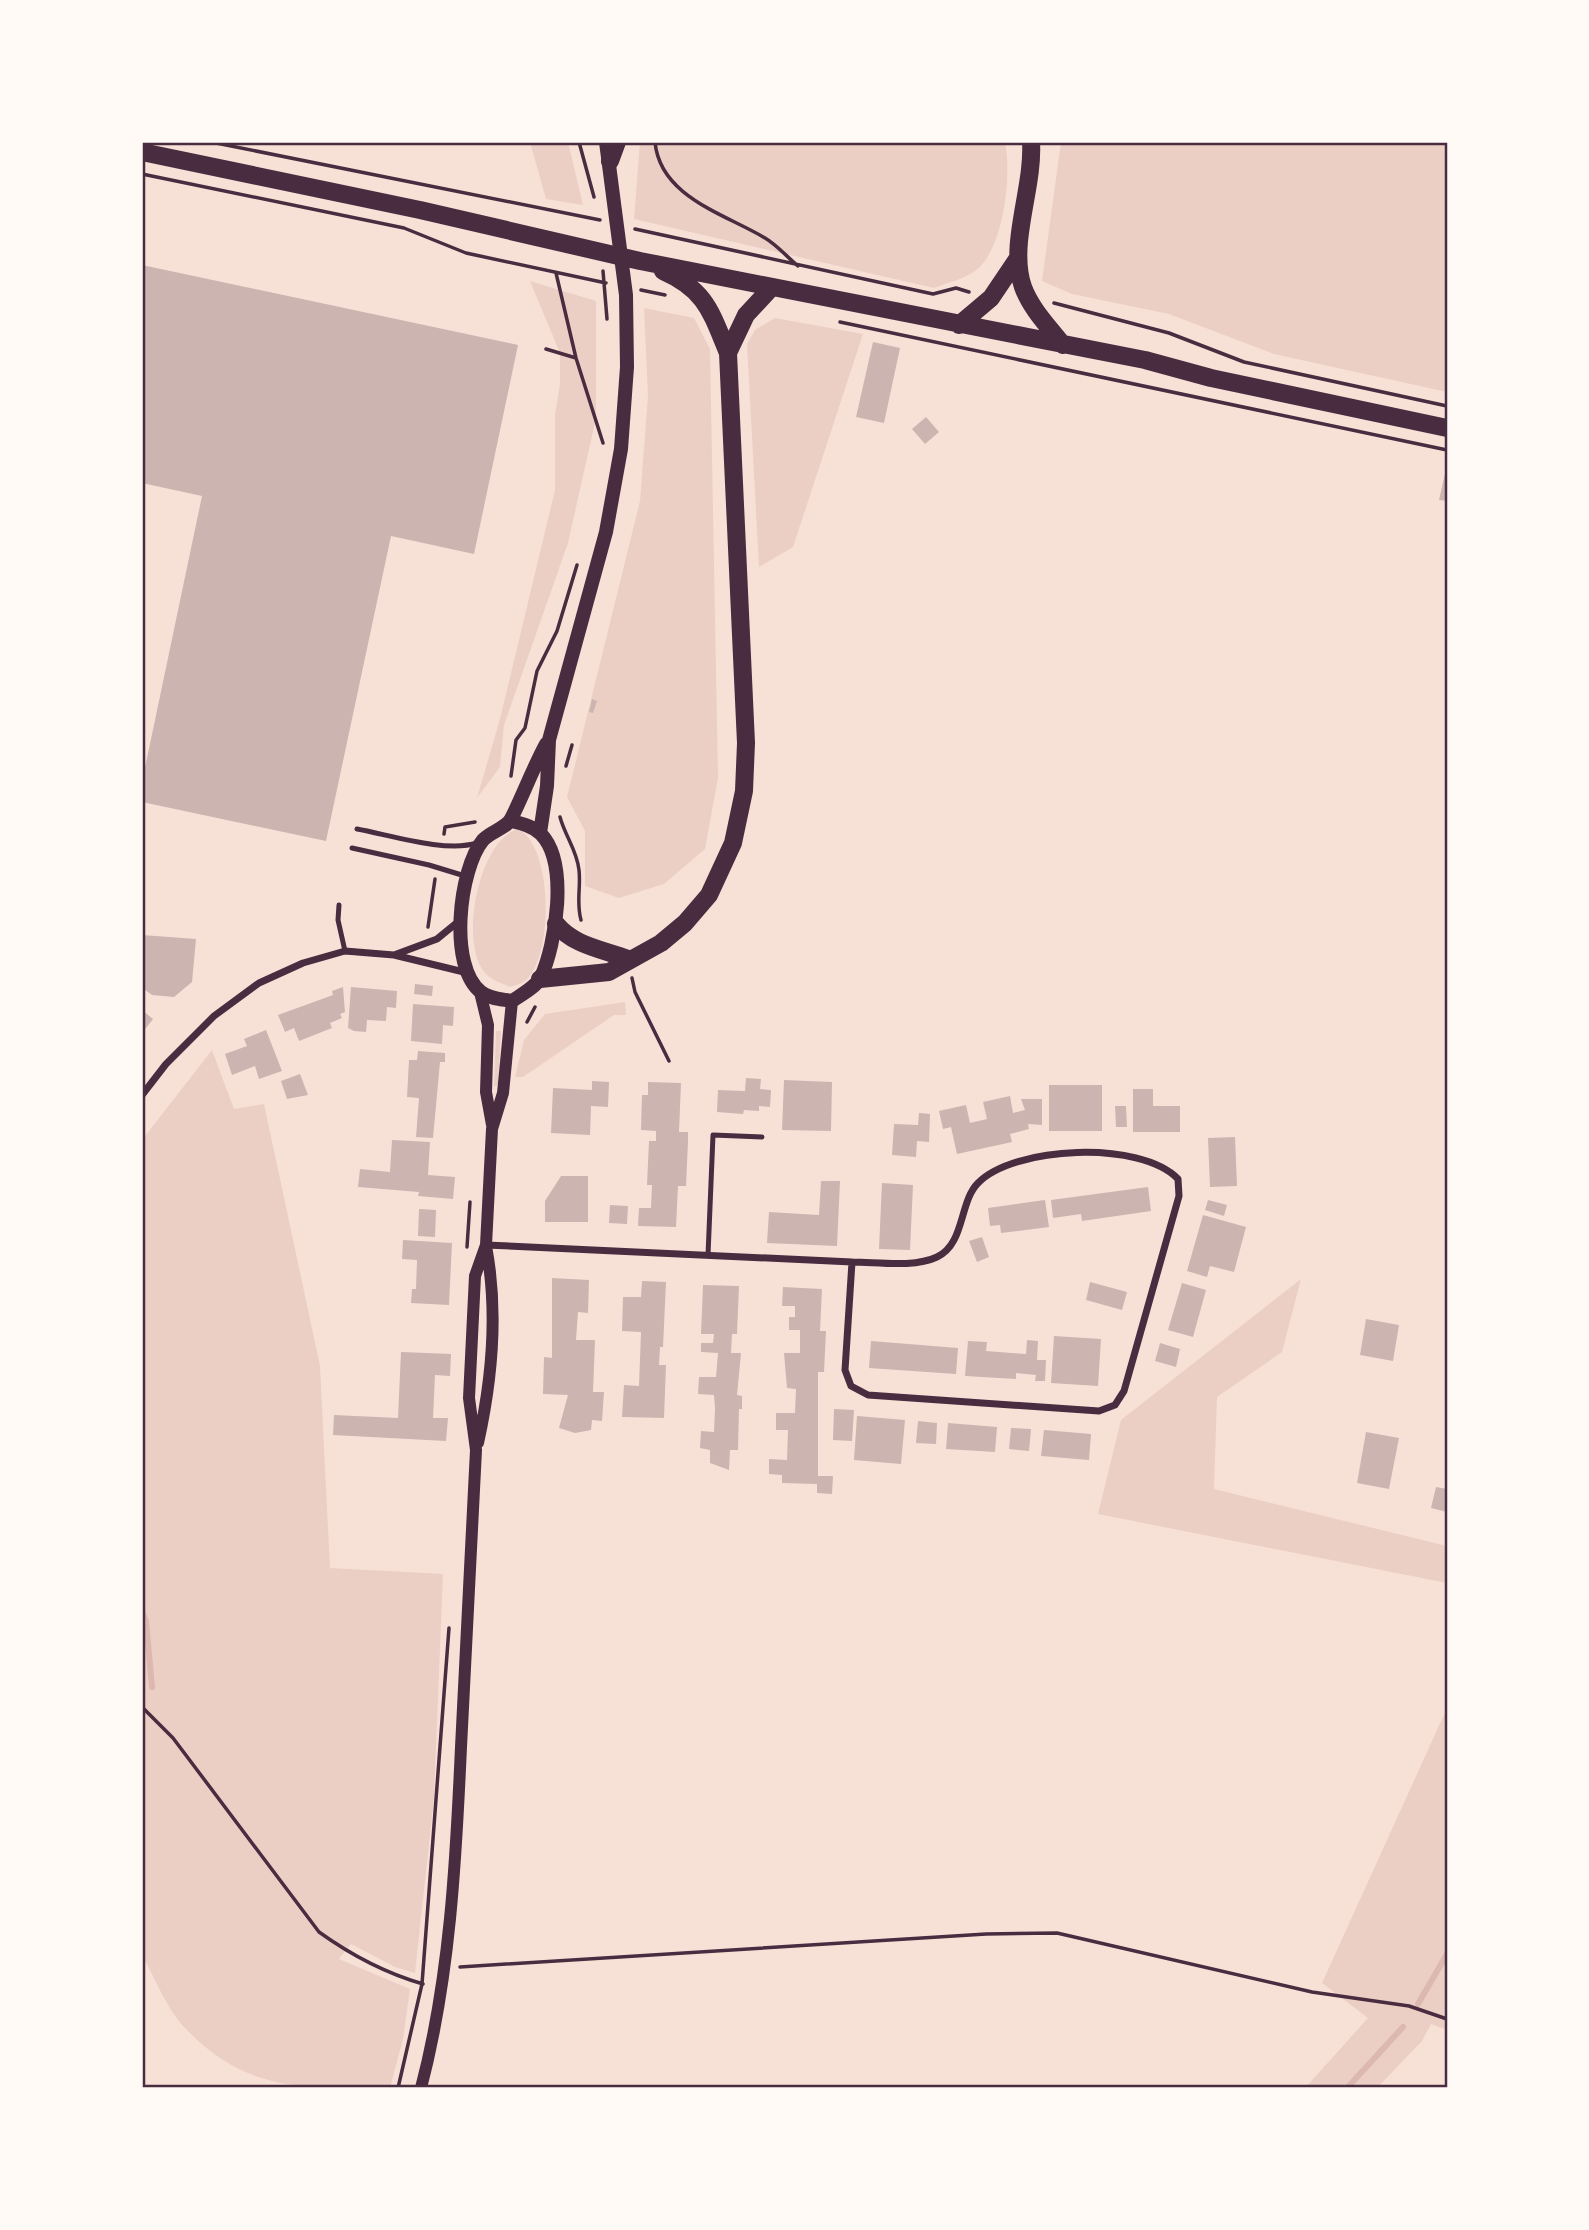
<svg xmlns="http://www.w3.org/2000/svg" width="1589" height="2230" font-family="Manrope,sans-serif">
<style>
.green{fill:#ebcfc5}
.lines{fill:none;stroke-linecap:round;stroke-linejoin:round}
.stream{stroke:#dcb8b0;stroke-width:6}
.building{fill:#ccb4b1}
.path{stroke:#4a2c40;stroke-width:3.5}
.service{stroke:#4a2c40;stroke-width:5}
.minor{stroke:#4a2c40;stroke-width:7}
.tertiary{stroke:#4a2c40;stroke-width:12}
.secondary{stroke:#4a2c40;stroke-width:14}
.primary{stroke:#4a2c40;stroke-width:18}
.neatline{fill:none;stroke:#4a2c40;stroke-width:2.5}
</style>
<rect width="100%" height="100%" fill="#f7e1d7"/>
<path class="green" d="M 530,142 L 568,142 L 583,205 L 546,199 Z
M 640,142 L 1005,142 C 1012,174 1004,250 975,271 C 964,279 947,283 934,288 L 634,219 Z
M 1061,142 L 1447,142 L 1447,392 L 1274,354 L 1169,314 L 1072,294 L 1042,281 Z
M 530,281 L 596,301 L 596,418 L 568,543 L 504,725 L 500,767 L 477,798 L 500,719 L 555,490 L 555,415 L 560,384 L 560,353 Z
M 644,308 L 694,318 L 710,349 L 718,778 L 705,849 L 664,884 L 619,898 L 585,886 L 585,831 L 567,797 L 640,501 L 648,395 Z
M 775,318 L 863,334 L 793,547 L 759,567 L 747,344 L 755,330 Z
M 518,829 C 553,846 554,955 526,980 C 522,984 515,985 510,987 C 502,983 493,981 486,974 C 458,946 478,840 518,829 Z
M 625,1002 L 626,1015 L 614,1015 L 523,1077 L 515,1077 L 524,1040 L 545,1014 Z
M 496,1031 L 501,1031 L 498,1084 L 494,1087 Z
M 212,1050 L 234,1109 L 264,1104 L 320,1366 L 330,1568 L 443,1574 L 434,1798 L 415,1973 L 395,1967 L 351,1944 L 339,1959 L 410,1989 L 403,2039 L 390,2088 C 308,2088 248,2094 186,2029 C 167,2010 155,1978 142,1955 L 142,1140 Z
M 1301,1279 L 1282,1352 L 1217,1397 L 1214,1489 L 1447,1546 L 1447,1583 L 1098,1514 L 1121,1420 Z
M 1447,1708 L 1447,2030 L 1431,2024 L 1422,2041 L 1377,2088 L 1305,2088 L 1368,2018 L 1322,1983 Z"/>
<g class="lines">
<path class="stream" d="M 142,1611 L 146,1621 L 152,1687
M 1418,2004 L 1447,1954
M 1347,2088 L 1403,2027"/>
</g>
<path class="building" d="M 142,265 L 518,345 L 474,554 L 391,536 L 326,841 L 142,802 L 142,782 L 202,496 L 142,483 Z
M 873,342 L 900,348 L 884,423 L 856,417 Z
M 926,417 L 939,432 L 925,444 L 912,429 Z
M 1446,469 L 1447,469 L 1447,501 L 1439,500 Z
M 592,699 L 597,701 L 593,713 L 589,712 Z
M 142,935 L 196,939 L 192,982 L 174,997 L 152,995 L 144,989 Z
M 415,984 L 433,986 L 432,996 L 414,994 Z
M 343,987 L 345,1012 L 340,1014 L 342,1018 L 330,1023 L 332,1028 L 299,1041 L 294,1028 L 285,1032 L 278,1015 L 333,995 L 332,991 Z
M 351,987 L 397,991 L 396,1008 L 387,1007 L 386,1021 L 367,1020 L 366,1032 L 354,1031 L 348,1028 Z
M 413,1004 L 454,1007 L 453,1026 L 443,1025 L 442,1044 L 411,1041 Z
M 142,1010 L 153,1019 L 142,1033 Z
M 266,1030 L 282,1071 L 259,1079 L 255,1066 L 232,1075 L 225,1054 L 247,1046 L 244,1039 Z
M 418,1051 L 445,1053 L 445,1062 L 440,1062 L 433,1138 L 416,1137 L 419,1098 L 407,1097 L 409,1060 L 417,1060 Z
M 300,1074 L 308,1095 L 287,1099 L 281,1081 Z
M 746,1078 L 761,1079 L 760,1089 L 771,1090 L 770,1107 L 759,1106 L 759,1111 L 744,1110 L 743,1114 L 717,1112 L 718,1090 L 745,1091 Z
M 784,1080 L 832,1082 L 831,1131 L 782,1130 Z
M 592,1081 L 609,1082 L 608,1107 L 591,1106 L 590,1135 L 551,1133 L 553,1088 L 592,1090 Z
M 648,1082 L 681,1083 L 679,1132 L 688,1132 L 688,1142 L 686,1186 L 678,1186 L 676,1227 L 638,1226 L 639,1208 L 651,1208 L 652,1185 L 647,1185 L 649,1141 L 656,1141 L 656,1131 L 641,1130 L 642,1095 L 648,1095 Z
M 1049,1085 L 1102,1085 L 1102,1131 L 1049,1131 Z
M 1133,1089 L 1153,1089 L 1153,1106 L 1180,1106 L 1180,1132 L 1133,1132 Z
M 1010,1096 L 1013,1113 L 1025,1110 L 1021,1099 L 1042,1099 L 1042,1125 L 1028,1124 L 1029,1129 L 1010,1134 L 1012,1142 L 957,1154 L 951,1127 L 943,1129 L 939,1111 L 966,1105 L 970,1123 L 987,1119 L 983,1102 Z
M 1115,1106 L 1126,1106 L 1127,1127 L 1116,1127 Z
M 919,1113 L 930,1114 L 929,1142 L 917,1141 L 916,1157 L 892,1155 L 894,1124 L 918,1125 Z
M 1235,1137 L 1237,1186 L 1210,1187 L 1208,1138 Z
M 392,1140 L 430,1142 L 428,1175 L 455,1177 L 453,1199 L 418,1196 L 419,1192 L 358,1187 L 360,1169 L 390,1172 Z
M 561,1176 L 588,1176 L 588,1222 L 545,1222 L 545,1201 Z
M 821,1181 L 840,1181 L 837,1246 L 767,1243 L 769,1212 L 819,1215 Z
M 882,1183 L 913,1185 L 910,1250 L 879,1249 Z
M 1148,1187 L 1151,1211 L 1082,1221 L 1081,1214 L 1053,1218 L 1051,1200 Z
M 1045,1200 L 1049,1227 L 1001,1233 L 1000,1225 L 990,1226 L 988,1208 Z
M 1208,1200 L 1227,1205 L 1224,1216 L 1205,1210 Z
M 610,1205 L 628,1206 L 627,1224 L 609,1223 Z
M 419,1209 L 436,1210 L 435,1237 L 418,1236 Z
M 1203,1215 L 1246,1227 L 1234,1272 L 1210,1266 L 1207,1277 L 1187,1271 Z
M 982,1237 L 989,1257 L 977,1262 L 969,1241 Z
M 403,1240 L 452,1243 L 449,1305 L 411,1303 L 412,1289 L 416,1289 L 417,1260 L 402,1259 Z
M 552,1278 L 589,1280 L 588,1313 L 578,1312 L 576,1340 L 595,1340 L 593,1392 L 604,1392 L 602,1421 L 592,1420 L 591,1430 L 575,1433 L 559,1428 L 568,1395 L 543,1394 L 544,1357 L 552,1358 Z
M 642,1281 L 666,1282 L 663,1347 L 660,1347 L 659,1365 L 666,1365 L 664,1418 L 622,1417 L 624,1385 L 639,1386 L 641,1332 L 622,1331 L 623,1297 L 641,1297 Z
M 1090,1282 L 1127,1292 L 1122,1310 L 1086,1300 Z
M 1182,1283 L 1206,1290 L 1193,1337 L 1168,1330 Z
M 703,1285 L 739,1286 L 737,1334 L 732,1334 L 731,1353 L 741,1353 L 737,1395 L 742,1396 L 742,1409 L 739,1409 L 738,1450 L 730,1450 L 729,1470 L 710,1463 L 710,1450 L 700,1448 L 701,1431 L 714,1432 L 715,1408 L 714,1395 L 698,1394 L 699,1377 L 716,1377 L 718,1353 L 701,1352 L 701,1343 L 713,1343 L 714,1334 L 701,1334 Z
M 783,1287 L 822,1289 L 820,1331 L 826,1331 L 824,1372 L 818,1372 L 818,1476 L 833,1476 L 832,1494 L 817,1493 L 817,1484 L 782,1483 L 782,1475 L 769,1474 L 769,1459 L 787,1460 L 788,1430 L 776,1430 L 776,1413 L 795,1413 L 796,1389 L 787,1388 L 784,1353 L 800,1353 L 800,1330 L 789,1330 L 789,1317 L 795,1317 L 795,1306 L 782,1306 Z
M 1366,1319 L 1399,1325 L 1393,1361 L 1360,1355 Z
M 1054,1336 L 1101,1339 L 1098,1386 L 1051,1383 Z
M 1027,1340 L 1038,1341 L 1037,1360 L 1046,1360 L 1045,1381 L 1035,1381 L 1036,1375 L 1016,1373 L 1016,1379 L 965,1376 L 968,1341 L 987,1342 L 986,1351 L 1026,1354 Z
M 871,1341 L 958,1348 L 956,1374 L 869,1368 Z
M 1160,1343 L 1180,1349 L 1176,1367 L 1155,1361 Z
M 401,1352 L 451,1354 L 450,1376 L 435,1375 L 433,1418 L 448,1418 L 446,1441 L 333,1435 L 334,1415 L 398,1418 Z
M 834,1409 L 854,1410 L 852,1441 L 833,1440 Z
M 857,1416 L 905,1420 L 901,1464 L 854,1460 Z
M 918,1421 L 937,1423 L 936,1444 L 916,1443 Z
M 948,1423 L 997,1427 L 995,1452 L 946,1449 Z
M 1011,1428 L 1031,1429 L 1029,1451 L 1009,1449 Z
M 1044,1430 L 1091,1434 L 1089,1460 L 1041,1456 Z
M 1366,1432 L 1399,1438 L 1389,1489 L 1357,1483 Z
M 1436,1487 L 1447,1489 L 1447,1512 L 1431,1508 Z"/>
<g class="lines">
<path class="path" d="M 211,142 L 600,220
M 579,142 L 594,197
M 655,142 C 660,197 725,214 765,238 C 777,245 787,257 798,266
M 142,174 L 404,228 L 466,253 L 606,283
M 635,229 L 933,294 L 956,288 L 969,292
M 603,271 L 607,319
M 556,273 L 576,358 L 603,443
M 641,290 L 665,295
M 1054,303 L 1169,333 L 1244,362 L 1447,406
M 840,322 L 1447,450
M 546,349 L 576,358
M 566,766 L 572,745
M 511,776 L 516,740 L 525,728 L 537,671 L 557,631 L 577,565
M 560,817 C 565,836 577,850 579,870 C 581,888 576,902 581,920
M 444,834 L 445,827 L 475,822
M 428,927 L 435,879
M 632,978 L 635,992 L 669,1061
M 527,1022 L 535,1007
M 467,1247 L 470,1202
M 142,1707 L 173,1738 L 319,1932 C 351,1955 385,1973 423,1984
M 460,1967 L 986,1934 L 1057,1933 L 1312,1992 L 1409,2006 L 1447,2019
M 398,2088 L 422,1984 L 449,1628"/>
<path class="service" d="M 357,829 C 390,835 446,853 477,843
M 352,848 L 429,865 L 465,876
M 339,905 L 338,920 L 345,951
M 708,1255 L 713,1135 L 762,1137"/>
<path class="minor" d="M 394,955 L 437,939 L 459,921
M 142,1095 L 166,1064 L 214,1016 L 259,983 L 303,963 L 345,951 L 394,955 L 468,973
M 486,1245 L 852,1262 L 845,1370 L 851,1386 L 868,1395 L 1099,1411 L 1115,1405 L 1124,1391 L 1179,1196 L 1178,1179 C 1140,1140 1014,1146 978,1183 C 959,1202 965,1244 937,1257 C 914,1268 877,1262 852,1262"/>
<path class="tertiary" d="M 480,992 L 488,1025 L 486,1092 L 492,1125
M 478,1443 C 492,1380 498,1309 486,1246
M 421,2088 C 450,1978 456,1860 461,1747 C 466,1648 471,1549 476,1450 L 469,1398 L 475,1276 L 486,1245 L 492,1129 L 503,1093 L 512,1001"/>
<path class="secondary" d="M 511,821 C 521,823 533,826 541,834 C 569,863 556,944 541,977 C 536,987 521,995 512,1001 C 502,999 490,999 481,992 C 448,967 459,869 483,840 C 491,831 508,828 512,817 C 524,793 533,768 546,744
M 540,833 L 547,786 L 549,740 L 606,532 L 621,449 L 627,367 L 626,295 L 606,142"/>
<path class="primary" d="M 1031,142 C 1034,188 1008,244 1023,287 C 1031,309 1049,327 1063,345
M 142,152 L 420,210 L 640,261 L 1145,360 L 1211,378 L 1447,428
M 610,161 L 617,142
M 959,325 L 991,298 L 1018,258
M 728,353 L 746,315 L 772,287
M 556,924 C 574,946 602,949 628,959
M 540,979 L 609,972 L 661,943 L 685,923 L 709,895 L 733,843 L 744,791 L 746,743 L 728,353 C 711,312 706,290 663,271"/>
</g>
<rect width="1589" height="2230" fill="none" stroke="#fffaf5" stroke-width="287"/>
<rect x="144" y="144" width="1302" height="1942" class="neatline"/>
</svg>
